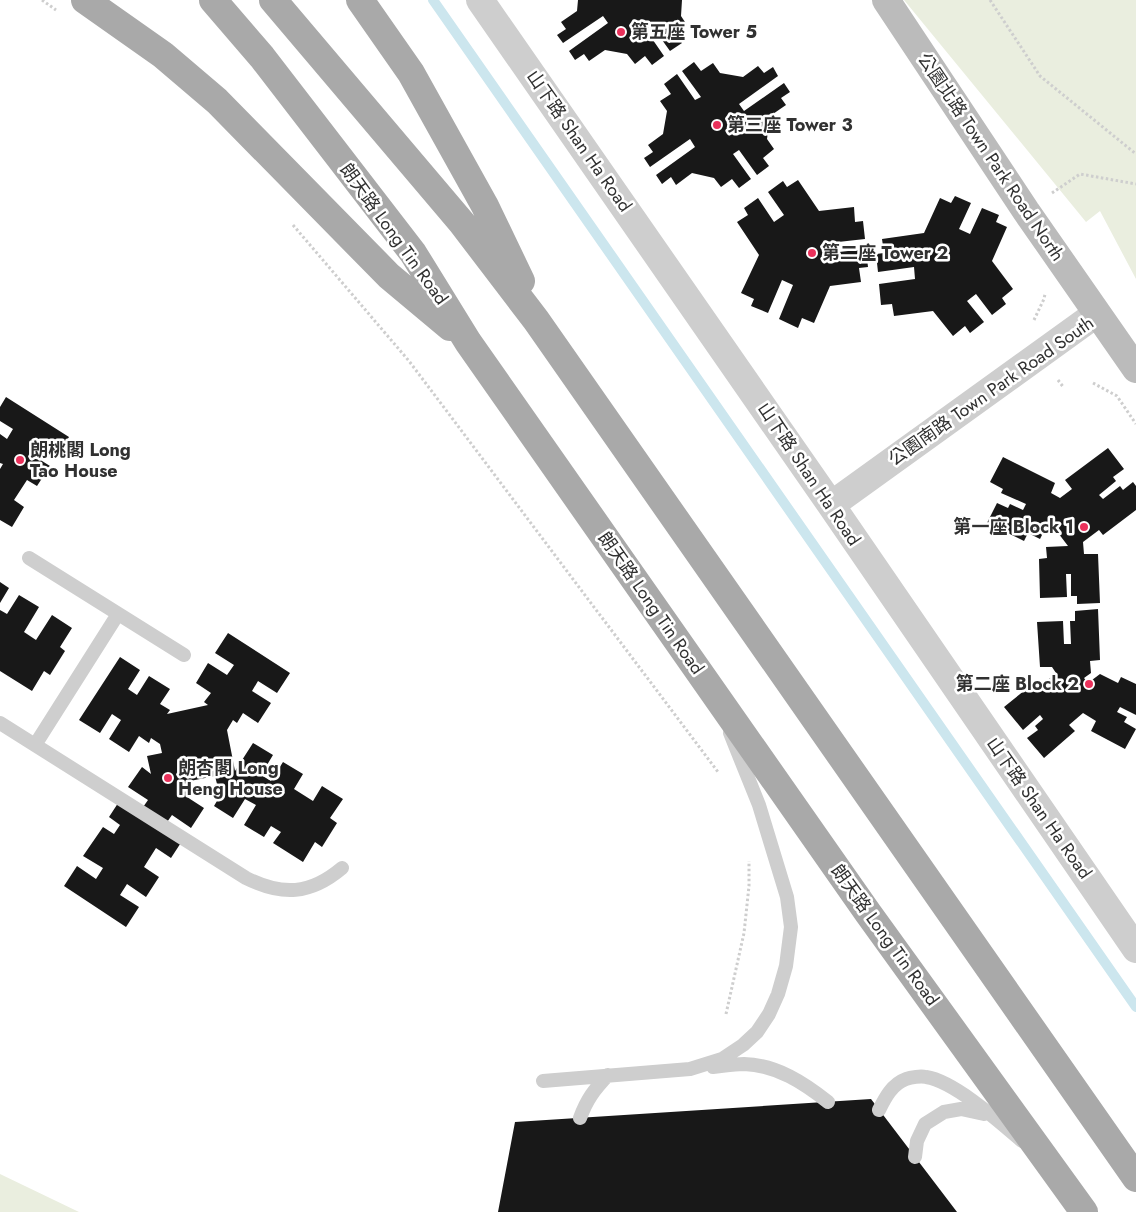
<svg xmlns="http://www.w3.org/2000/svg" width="1136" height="1212" font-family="Jost,'Noto Sans TC',sans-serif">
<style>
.green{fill:#eaeedf}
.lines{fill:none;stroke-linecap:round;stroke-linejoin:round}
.stream{stroke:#cce6ee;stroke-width:10}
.building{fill:#181818}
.path{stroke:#cecece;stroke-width:3;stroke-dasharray:2.5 2.5;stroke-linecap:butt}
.lane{stroke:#cecece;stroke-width:14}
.street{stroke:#cecece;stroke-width:28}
.secondary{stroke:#bbb;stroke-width:28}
.primary{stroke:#a9a9a9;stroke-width:28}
.poi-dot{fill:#ea315b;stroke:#fff;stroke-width:2}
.labels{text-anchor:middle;stroke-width:5;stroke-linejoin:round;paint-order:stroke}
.poi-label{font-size:18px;font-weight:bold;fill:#313131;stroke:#fff;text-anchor:start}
.street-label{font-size:18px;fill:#313131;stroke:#fff}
</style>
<rect width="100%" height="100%" fill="#fff"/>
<path class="green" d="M 904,0 L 1136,0 L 1136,279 L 1100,211 L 1086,222 Z
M 0,1174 L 79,1212 L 0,1212 Z"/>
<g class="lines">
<path class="stream" d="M 433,0 L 1136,1007"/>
</g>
<path class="building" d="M 578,0 L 682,0 L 681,16 L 687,25 L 676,34 L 682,43 L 670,51 L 652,26 L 646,30 L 664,56 L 652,65 L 645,56 L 635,64 L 627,54 L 605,50 L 589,61 L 584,54 L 575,60 L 569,51 L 608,23 L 603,16 L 563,43 L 557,35 L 566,29 L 561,22 L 577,11 Z
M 694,62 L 701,71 L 713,63 L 720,73 L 743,77 L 758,66 L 764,73 L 773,67 L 778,76 L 739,104 L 744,111 L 784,83 L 790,92 L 781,98 L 786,105 L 770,116 L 767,139 L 774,149 L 763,158 L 769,166 L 757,175 L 739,150 L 733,154 L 751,179 L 739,188 L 732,179 L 721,187 L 714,178 L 692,173 L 676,185 L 671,177 L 662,184 L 656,175 L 695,147 L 690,139 L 650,167 L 644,158 L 653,152 L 648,145 L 663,134 L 667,111 L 660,101 L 671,94 L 664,84 L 677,74 L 695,100 L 701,97 L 682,71 Z
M 798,180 L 819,211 L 854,207 L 855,222 L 863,221 L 865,239 L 838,242 L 839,252 L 866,249 L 868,267 L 859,268 L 861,282 L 830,286 L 814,323 L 802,318 L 798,328 L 779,319 L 793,285 L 782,280 L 768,313 L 751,306 L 754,299 L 741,293 L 759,255 L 737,222 L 748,215 L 744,208 L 758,198 L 774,222 L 784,215 L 768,192 L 783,181 L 787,187 Z
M 955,196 L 971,203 L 959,229 L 970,234 L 982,208 L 999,215 L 996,222 L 1007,227 L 992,261 L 1013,289 L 1002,298 L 1006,304 L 992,315 L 976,294 L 967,301 L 984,322 L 970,333 L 965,326 L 953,336 L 933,311 L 894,316 L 892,304 L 881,305 L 879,284 L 915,279 L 914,267 L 878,272 L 876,254 L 884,253 L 882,239 L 924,233 L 940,198 L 951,203 Z
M 6,397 L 69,437 L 57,457 L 37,445 L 31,454 L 50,466 L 37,486 L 27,480 L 14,500 L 24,507 L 12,527 L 0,520 L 0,469 L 3,464 L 0,463 L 0,434 L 7,439 L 13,429 L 0,421 L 0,407 Z
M 1108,448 L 1124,469 L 1113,477 L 1116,481 L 1099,495 L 1103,499 L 1120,486 L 1123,490 L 1133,482 L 1136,486 L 1136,510 L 1103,535 L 1099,530 L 1083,542 L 1084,554 L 1098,554 L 1100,603 L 1077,604 L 1077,596 L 1071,596 L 1071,574 L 1066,574 L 1067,597 L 1040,598 L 1039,559 L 1047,558 L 1046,547 L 1068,546 L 1049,521 L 1040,539 L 1028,533 L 1024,541 L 987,523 L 997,503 L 1008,508 L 1010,504 L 1023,510 L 1026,504 L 1001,493 L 1003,489 L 990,482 L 1003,457 L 1055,483 L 1051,493 L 1060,498 L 1072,489 L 1065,480 Z
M 0,582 L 9,588 L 0,603 Z
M 19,595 L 39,607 L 24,632 L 36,640 L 52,615 L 72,628 L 60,647 L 65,651 L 50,675 L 44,671 L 32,691 L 0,671 L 0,610 L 7,614 Z
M 1098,609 L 1100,660 L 1090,661 L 1091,673 L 1084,678 L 1088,683 L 1100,674 L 1118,683 L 1121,677 L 1136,684 L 1136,715 L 1120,707 L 1117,712 L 1127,717 L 1124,722 L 1136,729 L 1125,749 L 1091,731 L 1096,721 L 1083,713 L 1069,725 L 1075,731 L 1044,758 L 1027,738 L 1038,730 L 1035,726 L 1043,719 L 1040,715 L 1023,730 L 1004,707 L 1030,686 L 1035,691 L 1056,673 L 1052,667 L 1040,667 L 1037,622 L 1063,621 L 1064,644 L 1071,644 L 1070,621 L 1075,621 L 1075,611 Z
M 228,633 L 290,673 L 277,693 L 258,681 L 252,691 L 271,703 L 258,723 L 243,713 L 237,723 L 233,720 L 227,730 L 235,771 L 253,743 L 273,755 L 261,775 L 271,781 L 283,762 L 303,774 L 294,789 L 313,801 L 322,786 L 343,799 L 330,818 L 337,823 L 322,847 L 315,842 L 303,862 L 273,843 L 281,832 L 271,826 L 264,837 L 244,825 L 256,805 L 245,799 L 233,818 L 214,806 L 224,789 L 217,784 L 215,776 L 190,781 L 191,790 L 187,797 L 204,808 L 191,828 L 172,815 L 165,825 L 184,838 L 171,858 L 156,848 L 144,867 L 159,877 L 146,897 L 127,884 L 120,895 L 139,907 L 126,927 L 64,886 L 77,866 L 96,879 L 103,868 L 83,856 L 103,827 L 114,834 L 120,825 L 109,817 L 122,797 L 141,810 L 148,800 L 128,787 L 142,767 L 151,774 L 147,756 L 162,753 L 160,744 L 151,738 L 149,743 L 139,736 L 129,752 L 109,739 L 121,720 L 112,714 L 100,733 L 79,720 L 120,657 L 140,670 L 128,689 L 137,695 L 149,676 L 170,689 L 160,704 L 170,710 L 167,714 L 208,705 L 204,702 L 211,693 L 196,683 L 208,663 L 227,675 L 234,665 L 215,653 Z
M 871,1099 L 957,1212 L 498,1212 L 515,1122 Z"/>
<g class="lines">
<path class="path" d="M 42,0 L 56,10
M 990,0 L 1040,76 L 1136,154
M 1052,193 L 1080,174 L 1136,184
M 293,225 L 409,361 L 718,772
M 1034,320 L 1044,299 L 1045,294
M 1058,380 L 1064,388
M 1093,383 L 1117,396 L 1136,424
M 726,1014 L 744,933 L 749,886 L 749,861"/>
<path class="lane" d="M 29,558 L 184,655
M 0,723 L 246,878 C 282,896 310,895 342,868
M 35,745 L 118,614
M 713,1067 C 723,1066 734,1064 744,1064 C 777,1065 804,1083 828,1102
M 543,1081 L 690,1069 L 722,1059 L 743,1045 L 757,1032 L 769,1014 L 778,994 L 786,966 L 791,927 L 787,897 L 759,805 L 730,733
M 879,1110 C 885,1098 892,1084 906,1079 C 911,1077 921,1076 926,1077 C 954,1081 1000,1122 1022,1141
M 580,1118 C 587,1099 594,1090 608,1075
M 915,1157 L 917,1141 L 925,1124 L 944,1112 L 961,1109 L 984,1114"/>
<path class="street" d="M 480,0 L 831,505 L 1136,949
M 831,505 L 1096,314"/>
<path class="secondary" d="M 886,0 L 1026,211 L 1136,369"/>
<path class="primary" d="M 85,0 L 163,55 L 217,101 L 389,276 L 450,327
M 213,0 L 262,57 L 413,253 L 468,342 L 868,913 L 1084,1212
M 273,0 L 462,223 L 536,320 L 1136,1178
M 360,0 L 411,73 L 485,206 L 521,281"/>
</g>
<g class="poi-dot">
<circle cx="621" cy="32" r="5"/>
<circle cx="717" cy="125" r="5"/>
<circle cx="812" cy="253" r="5"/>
<circle cx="20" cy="460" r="5"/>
<circle cx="1084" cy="527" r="5"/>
<circle cx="1089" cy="684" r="5"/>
<circle cx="168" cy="778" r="5"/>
</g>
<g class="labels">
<g class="poi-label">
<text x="631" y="38">第五座 Tower 5</text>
<text x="727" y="131">第三座 Tower 3</text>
<text x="822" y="259">第二座 Tower 2</text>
<text x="30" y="456">朗桃閣 Long<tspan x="30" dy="21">Tao House</tspan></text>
<text x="1074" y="533" text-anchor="end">第一座 Block 1</text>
<text x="1079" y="690" text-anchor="end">第二座 Block 2</text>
<text x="178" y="774">朗杏閣 Long<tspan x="178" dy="21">Heng House</tspan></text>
</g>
<g class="street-label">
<text transform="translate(579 141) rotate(55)" y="6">山下路 Shan Ha Road</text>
<text transform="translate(991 157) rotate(56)" y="6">公園北路 Town Park Road North</text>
<text transform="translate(394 234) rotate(54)" y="6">朗天路 Long Tin Road</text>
<text transform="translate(991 391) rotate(-35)" y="6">公園南路 Town Park Road South</text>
<text transform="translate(809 474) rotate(56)" y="6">山下路 Shan Ha Road</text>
<text transform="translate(651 603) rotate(55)" y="6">朗天路 Long Tin Road</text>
<text transform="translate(1039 808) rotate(55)" y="6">山下路 Shan Ha Road</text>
<text transform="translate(885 935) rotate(54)" y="6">朗天路 Long Tin Road</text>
</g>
</g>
</svg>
